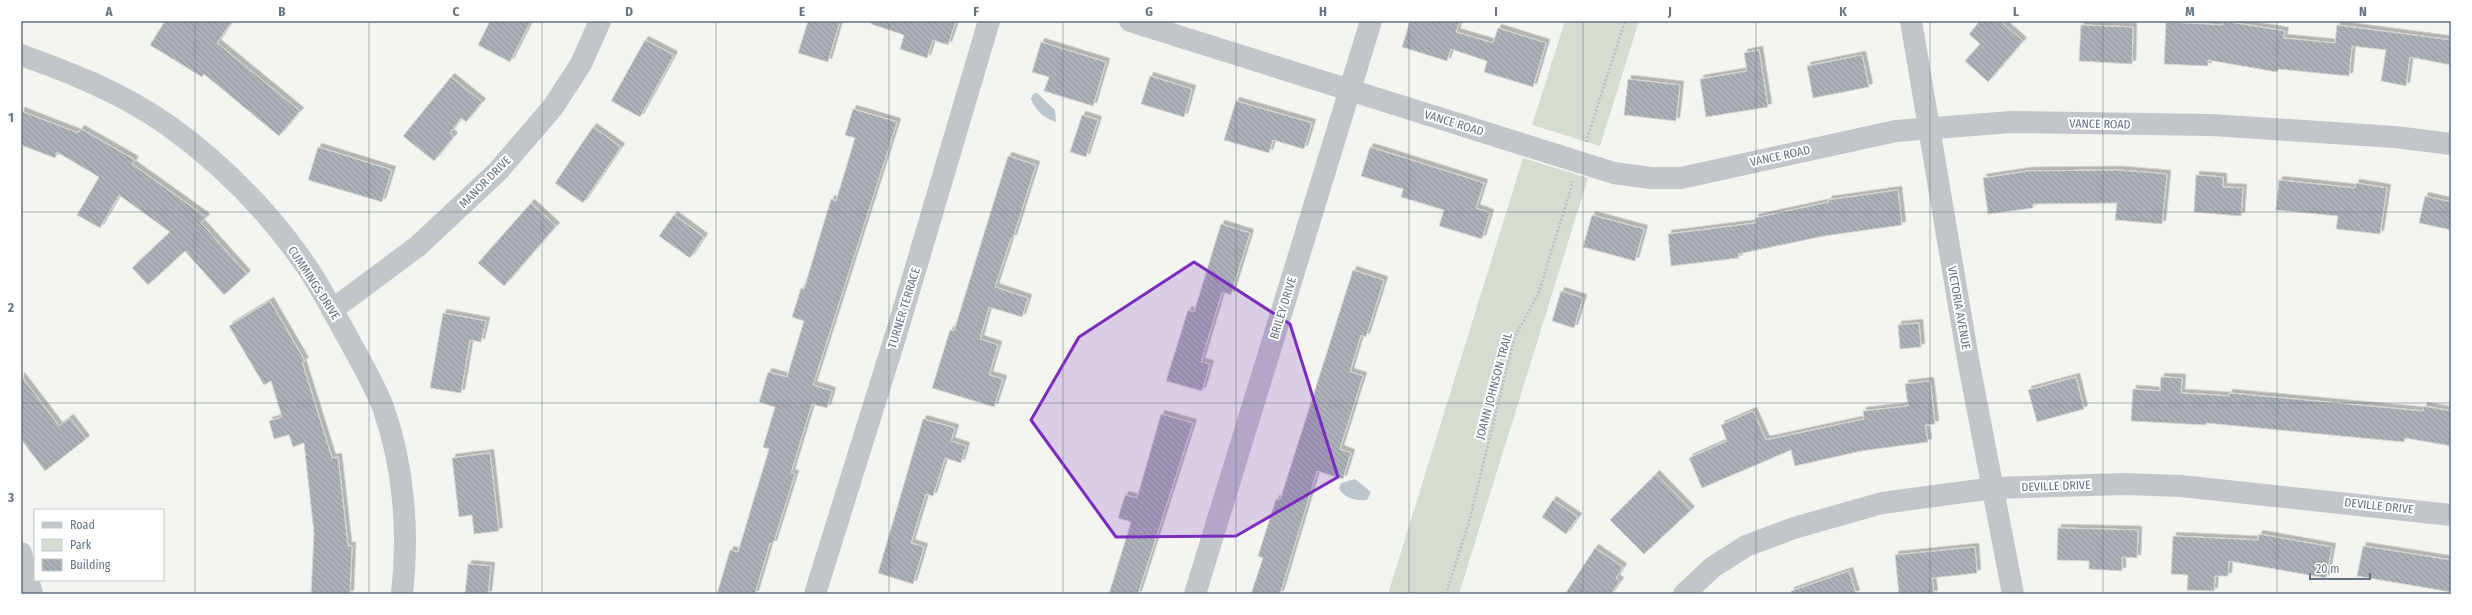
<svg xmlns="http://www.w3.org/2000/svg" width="2472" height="615" font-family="'Fira Sans Condensed',sans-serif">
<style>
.park{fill:#d5dcd2}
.water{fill:#bbc5cb}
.building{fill:url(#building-back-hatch);stroke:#d6d6d4;filter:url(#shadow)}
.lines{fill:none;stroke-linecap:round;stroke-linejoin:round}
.path{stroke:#bcbec0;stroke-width:2.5;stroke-dasharray:2 2;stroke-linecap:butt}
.minor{stroke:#c2c5c9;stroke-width:22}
.marked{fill:#7b2cbf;fill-opacity:0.2;stroke:#7b2cbf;stroke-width:3;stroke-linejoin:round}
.grid{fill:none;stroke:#647281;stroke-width:1;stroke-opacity:0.55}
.labels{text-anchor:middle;stroke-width:4;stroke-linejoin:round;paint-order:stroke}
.street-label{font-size:12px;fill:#647281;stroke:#fff}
.neatline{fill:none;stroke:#647281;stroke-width:1.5}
.grid-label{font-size:13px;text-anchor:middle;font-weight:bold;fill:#647281}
</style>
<defs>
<pattern id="building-back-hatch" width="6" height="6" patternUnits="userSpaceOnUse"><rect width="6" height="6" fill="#abb1b7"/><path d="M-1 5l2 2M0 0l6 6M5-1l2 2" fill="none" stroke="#8f949a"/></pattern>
<filter id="shadow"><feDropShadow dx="3.5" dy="-3.5" stdDeviation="0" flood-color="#0004"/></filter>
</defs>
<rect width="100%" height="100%" fill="#f4f5f1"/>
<path class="park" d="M 1565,21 L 1639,21 L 1600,146 L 1532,125 Z
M 1523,158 L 1588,178 L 1459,594 L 1388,594 Z"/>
<path class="water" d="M 1037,93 L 1055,110 L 1056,122 C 1044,118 1036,111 1031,99 L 1033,94 Z
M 1355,479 L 1371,492 L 1367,500 C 1357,501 1343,498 1339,488 L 1341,483 Z"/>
<path class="building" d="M 165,21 L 232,21 L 217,43 L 300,111 L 279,136 L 204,74 L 202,77 L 150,45 Z
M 490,21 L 531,21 L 510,62 L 478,45 Z
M 808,21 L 840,21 L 828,62 L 798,53 Z
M 871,21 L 956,21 L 948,45 L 933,40 L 927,58 L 900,49 L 904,35 L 871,24 Z
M 1410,21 L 1460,21 L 1456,32 L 1493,43 L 1498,28 L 1546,43 L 1533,87 L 1484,72 L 1487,61 L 1451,49 L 1447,61 L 1402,47 Z
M 1980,21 L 2000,21 L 2023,41 L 1988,82 L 1965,61 L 1980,44 L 1969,34 Z
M 2223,21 L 2285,31 L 2283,38 L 2335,43 L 2337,25 L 2451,40 L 2451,65 L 2410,57 L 2406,86 L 2381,81 L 2386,50 L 2352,46 L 2349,76 L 2278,69 L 2277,72 L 2208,60 L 2208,66 L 2164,64 L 2166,22 L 2223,25 Z
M 2081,25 L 2133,27 L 2132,64 L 2079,61 Z
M 645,40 L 674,55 L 640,117 L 611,101 Z
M 1041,42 L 1106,62 L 1093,106 L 1044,91 L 1049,77 L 1032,72 Z
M 1759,50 L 1768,107 L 1706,117 L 1700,79 L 1747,71 L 1744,53 Z
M 1862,55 L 1869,87 L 1813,98 L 1807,66 Z
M 1150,76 L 1192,89 L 1184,117 L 1141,104 Z
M 451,77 L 482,102 L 466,122 L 461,118 L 450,133 L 454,136 L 434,161 L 403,136 Z
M 1628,79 L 1680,85 L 1676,121 L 1624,115 Z
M 1236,101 L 1312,123 L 1304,149 L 1273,140 L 1269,153 L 1224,140 Z
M 853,109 L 897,122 L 813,385 L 832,391 L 827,408 L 812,404 L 791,473 L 795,474 L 773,544 L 770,543 L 755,594 L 717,594 L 730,550 L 738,552 L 769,449 L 763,447 L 775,407 L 759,402 L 768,372 L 787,377 L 804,321 L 792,317 L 801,288 L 804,289 L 831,199 L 836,201 L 855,138 L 845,135 Z
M 21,111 L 78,133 L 81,129 L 135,160 L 132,164 L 206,217 L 201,223 L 247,274 L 224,295 L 185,251 L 148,285 L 132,268 L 170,232 L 119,195 L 100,228 L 77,215 L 99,177 L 57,152 L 55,158 L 21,145 Z
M 1082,115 L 1098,120 L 1086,157 L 1070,152 Z
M 593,127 L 621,147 L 583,203 L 555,183 Z
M 318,147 L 392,170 L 382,202 L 308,180 Z
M 1370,147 L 1484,183 L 1476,208 L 1490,213 L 1482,239 L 1439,226 L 1444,210 L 1401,197 L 1403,189 L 1361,176 Z
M 1008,156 L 1036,165 L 1013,238 L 1011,238 L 995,287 L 1028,298 L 1022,317 L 989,307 L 980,339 L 998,345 L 989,375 L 1003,379 L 994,407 L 932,388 L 950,330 L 954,331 Z
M 2118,170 L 2167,174 L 2162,224 L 2115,220 L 2117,203 L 2033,204 L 2033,208 L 1988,214 L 1983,178 L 2028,171 Z
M 2196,175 L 2223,177 L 2223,187 L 2243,188 L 2241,216 L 2194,212 Z
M 2279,180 L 2355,188 L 2356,183 L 2387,188 L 2380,234 L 2336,229 L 2338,216 L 2276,210 Z
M 1898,190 L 1902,225 L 1824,236 L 1738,254 L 1739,258 L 1671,266 L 1668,234 L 1756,223 L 1755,218 L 1829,202 L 1828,200 Z
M 2425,196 L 2451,202 L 2451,230 L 2419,223 Z
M 531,203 L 556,226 L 504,286 L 478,263 Z
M 674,215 L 704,237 L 690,258 L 659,236 Z
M 1592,215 L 1644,229 L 1635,261 L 1583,247 Z
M 1221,224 L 1250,233 L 1231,295 L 1222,292 L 1201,362 L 1210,364 L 1202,391 L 1166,381 L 1188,310 L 1194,312 Z
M 1353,270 L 1384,280 L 1366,337 L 1361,335 L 1350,372 L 1363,376 L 1340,449 L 1351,453 L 1343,479 L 1317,471 L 1280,594 L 1251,594 L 1263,558 L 1258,556 L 1276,499 L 1280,500 Z
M 1561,291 L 1583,298 L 1574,328 L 1552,321 Z
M 270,301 L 305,361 L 302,362 L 332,458 L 338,457 L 348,546 L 352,546 L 350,594 L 311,594 L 314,533 L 304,443 L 293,447 L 289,435 L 274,439 L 269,421 L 282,417 L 271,381 L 264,385 L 229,326 Z
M 443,313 L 486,321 L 481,342 L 470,340 L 461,393 L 430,388 Z
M 1919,323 L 1921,347 L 1900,349 L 1898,325 Z
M 21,376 L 59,426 L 70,418 L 86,439 L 45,471 L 21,439 Z
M 2076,377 L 2084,409 L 2037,422 L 2028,390 Z
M 2161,377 L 2182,378 L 2181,393 L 2229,396 L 2229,393 L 2423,411 L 2424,406 L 2451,411 L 2451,446 L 2405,438 L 2404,442 L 2206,423 L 2206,425 L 2131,421 L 2133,389 L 2160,391 Z
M 1930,381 L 1935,424 L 1925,425 L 1928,442 L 1861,451 L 1795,466 L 1791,450 L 1702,488 L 1689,458 L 1727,441 L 1721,425 L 1753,411 L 1766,440 L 1864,419 L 1863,411 L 1908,406 L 1905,384 Z
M 1161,414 L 1193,423 L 1138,594 L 1109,594 L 1131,522 L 1118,518 L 1125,495 L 1137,498 Z
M 923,419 L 955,428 L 951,441 L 966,446 L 961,463 L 945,458 L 933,496 L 926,494 L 911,543 L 924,547 L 913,584 L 878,573 Z
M 490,453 L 499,531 L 474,534 L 472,515 L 459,517 L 452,458 Z
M 1656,474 L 1691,510 L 1644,554 L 1610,520 Z
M 1553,500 L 1578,517 L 1566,534 L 1542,517 Z
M 2058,528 L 2138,530 L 2137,558 L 2122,557 L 2122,571 L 2089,569 L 2089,561 L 2057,560 Z
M 2259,534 L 2332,547 L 2326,578 L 2229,561 L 2228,576 L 2215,576 L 2214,591 L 2187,590 L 2188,575 L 2171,574 L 2173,536 L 2258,540 Z
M 2363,546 L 2451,560 L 2451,592 L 2357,576 Z
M 1975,547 L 1977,573 L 1932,578 L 1934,594 L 1899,594 L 1895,555 Z
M 1595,548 L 1623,567 L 1616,578 L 1620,581 L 1611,594 L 1565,594 Z
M 468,564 L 491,566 L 488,594 L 465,594 Z
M 1849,571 L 1856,594 L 1791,594 L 1791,591 Z"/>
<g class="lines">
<path class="path" d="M 1586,142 L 1625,21
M 1446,594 L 1469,522 L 1514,339 L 1539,292 L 1573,181"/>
<path class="minor" d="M 1130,21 L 1614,173 L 1650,178 L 1681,178 L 1896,131 L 2011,122 L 2211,125 L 2395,137 L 2451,144
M 1911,21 L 1968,359 L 2013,594
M 21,55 C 72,73 124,94 169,126 C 219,162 266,209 302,260 C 320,285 334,313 349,340 C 361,362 374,384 383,407 C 404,466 409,533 402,594
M 332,310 L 418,246 L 498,171 L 553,107 L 581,64 L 600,21
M 21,553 L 32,594
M 815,594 L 898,328 L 989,21
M 1195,594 L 1371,21
M 1684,594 L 1713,567 L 1746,546 L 1794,528 L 1882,503 L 1994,488 L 2125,484 L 2181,486 L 2451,515"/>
</g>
<path class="marked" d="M 1194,262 L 1290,324 L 1338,477 L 1236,536 L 1116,537 L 1031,420 L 1079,337 Z"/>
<path class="grid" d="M 195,21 L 195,594M 369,21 L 369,594M 542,21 L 542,594M 716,21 L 716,594M 889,21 L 889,594M 1063,21 L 1063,594M 1236,21 L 1236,594M 1409,21 L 1409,594M 1583,21 L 1583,594M 1756,21 L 1756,594M 1930,21 L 1930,594M 2103,21 L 2103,594M 2277,21 L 2277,594M 21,212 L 2451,212M 21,403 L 2451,403"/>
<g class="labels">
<g class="street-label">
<text transform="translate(1454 123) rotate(17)" y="4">VANCE ROAD</text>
<text transform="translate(2100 124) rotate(1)" y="4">VANCE ROAD</text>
<text transform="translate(1780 156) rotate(-12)" y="4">VANCE ROAD</text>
<text transform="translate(485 182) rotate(-45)" y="4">MANOR DRIVE</text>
<text transform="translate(314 283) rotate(57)" y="4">CUMMINGS DRIVE</text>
<text transform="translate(904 308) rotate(-73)" y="4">TURNER TERRACE</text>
<text transform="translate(1283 308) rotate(-73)" y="4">BRILEY DRIVE</text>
<text transform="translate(1959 308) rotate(80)" y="4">VICTORIA AVENUE</text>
<text transform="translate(1494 386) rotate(-75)" y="4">JOANN JOHNSON TRAIL</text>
<text transform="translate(2056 486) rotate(-2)" y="4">DEVILLE DRIVE</text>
<text transform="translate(2379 506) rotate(6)" y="4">DEVILLE DRIVE</text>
</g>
</g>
<rect width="2472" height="615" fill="none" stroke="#ffffff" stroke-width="44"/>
<rect x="34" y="509" width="130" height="72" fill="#ffffff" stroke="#c1c7cd"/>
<rect x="42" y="522" width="20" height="6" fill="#c2c5c9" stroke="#c1c7cd"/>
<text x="70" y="529" font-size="12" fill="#647281">Road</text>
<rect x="42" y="539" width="20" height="12" fill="#d5dcd2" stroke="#c1c7cd"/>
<text x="70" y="549" font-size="12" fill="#647281">Park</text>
<rect x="42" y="559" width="20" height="12" fill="url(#building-back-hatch)" stroke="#c1c7cd"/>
<text x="70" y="569" font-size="12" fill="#647281">Building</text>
<path d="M2310 573v6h60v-6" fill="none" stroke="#647281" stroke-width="2"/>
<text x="2316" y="573" font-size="12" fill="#647281" stroke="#ffffff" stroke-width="3" paint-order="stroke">20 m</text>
<rect x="22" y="22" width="2428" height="571" class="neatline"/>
<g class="grid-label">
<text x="109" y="16">A</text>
<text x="282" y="16">B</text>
<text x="456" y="16">C</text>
<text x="629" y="16">D</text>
<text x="802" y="16">E</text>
<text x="976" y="16">F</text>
<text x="1149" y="16">G</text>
<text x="1323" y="16">H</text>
<text x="1496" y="16">I</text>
<text x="1670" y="16">J</text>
<text x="1843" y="16">K</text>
<text x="2016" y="16">L</text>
<text x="2190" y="16">M</text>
<text x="2363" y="16">N</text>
<text x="11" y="122">1</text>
<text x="11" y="312">2</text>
<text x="11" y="502">3</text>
</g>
</svg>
